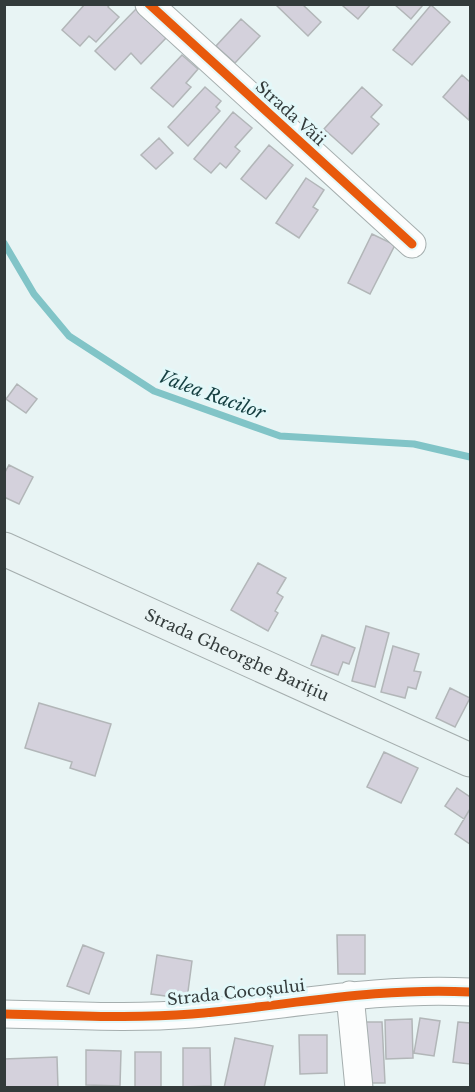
<svg xmlns="http://www.w3.org/2000/svg" width="475" height="1092" font-family="'Libre Baskerville',serif">
<style>
.lines{fill:none;stroke-linecap:round;stroke-linejoin:round}
.stream{stroke:#81c4c7;stroke-width:7}
.building{fill:#d4d1dc;stroke:#b2b6b8;stroke-width:1.5}
.minor-casing{stroke:#a5aeae;stroke-width:29}
.secondary-casing{stroke:#a5aeae;stroke-width:35}
.minor{stroke:#fcfdfd;stroke-width:27}
.secondary{stroke:#e9f3f3;stroke-width:33}
.cycleway-casing{stroke:#e3f8f9;stroke-width:13}
.cycleway{stroke:#e8590c;stroke-width:9}
.labels{text-anchor:middle;stroke-width:6;stroke-linejoin:round;paint-order:stroke}
.street-label{font-size:16px;fill:#333b3b;stroke:#e3f8f9}
.water-label{font-size:18px;font-style:italic;fill:#153f41;stroke:#e3f8f9}
</style>
<rect width="100%" height="100%" fill="#e8f4f4"/>
<g class="lines">
<path class="stream" d="M 4,243 L 34,294 L 69,336 L 154,391 L 280,436 L 414,444 L 470,457"/>
</g>
<path class="building" d="M 85,4 L 110,4 L 108,7 L 119,17 L 96,42 L 89,36 L 80,46 L 62,30 Z
M 275,4 L 302,4 L 321,22 L 308,36 Z
M 345,4 L 371,4 L 358,19 L 343,6 Z
M 394,4 L 423,4 L 423,5 L 411,19 Z
M 431,5 L 450,22 L 412,65 L 393,50 Z
M 137,8 L 167,37 L 141,64 L 131,53 L 115,70 L 95,51 Z
M 241,19 L 260,36 L 235,63 L 216,46 Z
M 182,55 L 198,69 L 186,83 L 191,87 L 173,107 L 151,88 Z
M 462,75 L 470,82 L 469,120 L 443,97 Z
M 205,87 L 221,101 L 216,107 L 220,111 L 188,146 L 168,127 Z
M 362,87 L 382,105 L 371,117 L 379,124 L 352,154 L 324,129 Z
M 233,112 L 252,128 L 235,147 L 240,151 L 226,168 L 220,163 L 211,173 L 194,159 Z
M 159,138 L 173,153 L 156,169 L 141,155 Z
M 269,145 L 293,165 L 266,199 L 241,179 Z
M 306,178 L 324,190 L 313,207 L 318,210 L 299,238 L 276,223 Z
M 372,234 L 395,245 L 370,294 L 348,283 Z
M 17,384 L 37,399 L 26,413 L 6,399 Z
M 9,465 L 33,477 L 19,504 L 4,497 L 4,474 Z
M 258,563 L 286,578 L 277,593 L 283,597 L 275,611 L 278,613 L 268,631 L 231,610 Z
M 366,626 L 389,633 L 375,687 L 352,681 Z
M 322,635 L 355,648 L 349,664 L 343,662 L 338,675 L 311,665 Z
M 393,646 L 419,654 L 414,671 L 421,672 L 416,689 L 408,687 L 405,698 L 381,692 Z
M 450,688 L 470,698 L 455,727 L 436,718 Z
M 39,703 L 111,724 L 95,776 L 70,768 L 72,762 L 25,748 Z
M 384,752 L 418,768 L 401,803 L 367,787 Z
M 457,788 L 470,797 L 470,809 L 464,819 L 445,806 Z
M 470,809 L 470,844 L 455,834 Z
M 337,935 L 365,935 L 365,974 L 338,974 Z
M 83,945 L 104,953 L 89,994 L 67,986 Z
M 157,955 L 192,961 L 187,999 L 151,994 Z
M 420,1018 L 440,1021 L 434,1056 L 414,1053 Z
M 412,1019 L 413,1058 L 386,1059 L 385,1020 Z
M 358,1022 L 382,1022 L 385,1083 L 360,1083 Z
M 458,1022 L 470,1023 L 470,1064 L 453,1062 Z
M 299,1035 L 327,1035 L 327,1073 L 300,1074 Z
M 235,1038 L 273,1046 L 264,1088 L 224,1088 Z
M 183,1048 L 210,1048 L 211,1086 L 183,1087 Z
M 86,1050 L 121,1051 L 120,1086 L 86,1085 Z
M 135,1052 L 161,1052 L 161,1088 L 135,1088 Z
M 57,1057 L 58,1088 L 5,1088 L 4,1059 Z"/>
<g class="lines">
<defs>
<path id="minor" d="M 149,4 L 412,244
M 350,995 L 359,1088
M 4,1014 C 67,1015 130,1019 192,1014 C 286,1006 376,987 470,992"/>
<g id="secondary">
<path id="s1" d="M 4,549 L 470,760"/>
</g>
</defs>
<use href="#minor" class="minor-casing"/>
<use href="#secondary" class="secondary-casing"/>
<use href="#minor" class="minor"/>
<use href="#secondary" class="secondary"/>
<defs>
<path id="cycleway" d="M 149,4 L 412,244
M 4,1014 C 67,1015 130,1019 192,1014 C 286,1006 376,987 470,992"/>
</defs>
<use href="#cycleway" class="cycleway-casing"/>
<use href="#cycleway" class="cycleway"/>
</g>
<g class="labels">
<g class="street-label">
<text transform="translate(291 113) rotate(42)" y="6">Strada Văii</text>
<text dy="6" stroke="none"><textPath href="#s1" startOffset="256">Strada Gheorghe Barițiu</textPath></text>
<text transform="translate(236 992) rotate(-6)" y="6">Strada Cocoșului</text>
</g>
<g class="water-label">
<text transform="translate(212 395) rotate(20)" y="6">Valea Racilor</text>
</g>
</g>
<rect width="475" height="1092" fill="none" stroke="#333b3b" stroke-width="12"/>
</svg>
